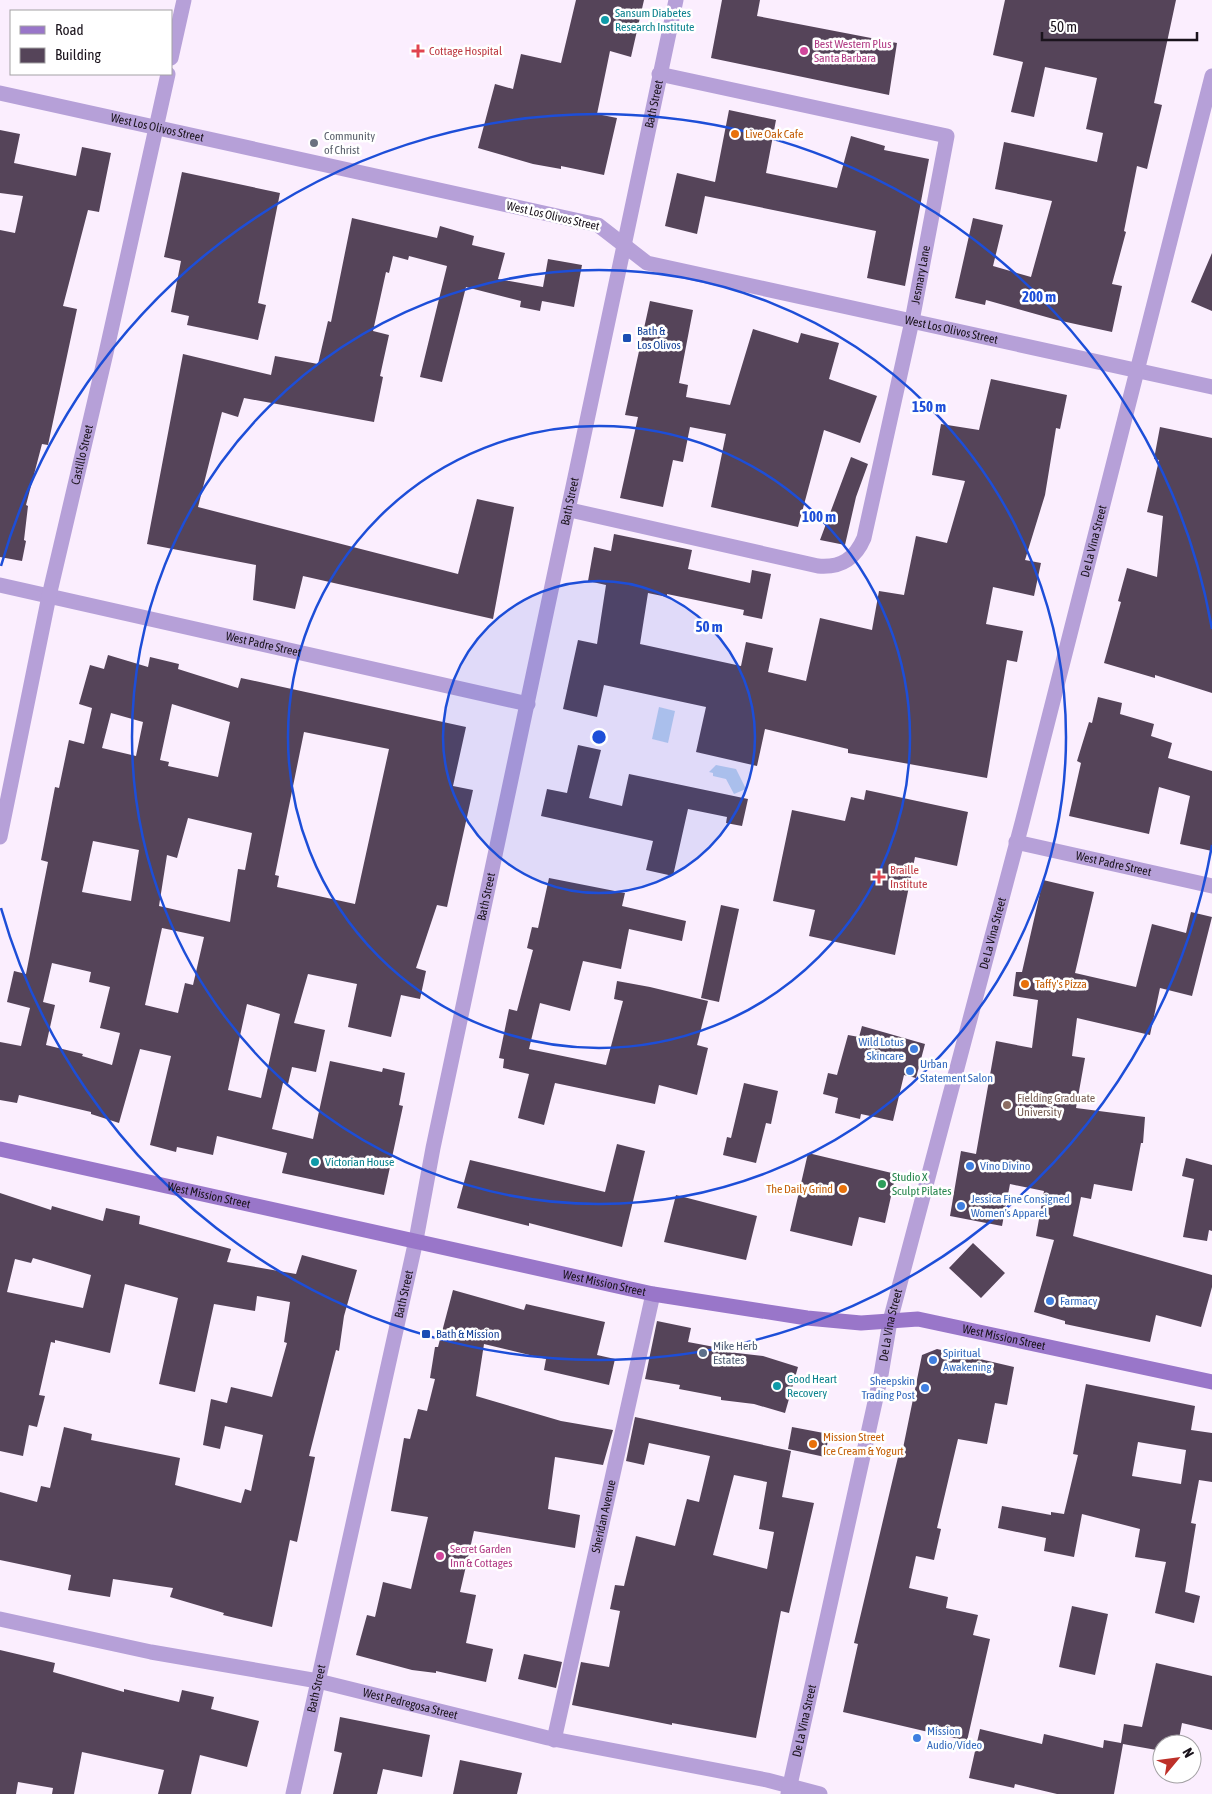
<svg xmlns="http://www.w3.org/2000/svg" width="1212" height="1794" font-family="'Asap Condensed',sans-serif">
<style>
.water{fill:#bdd0f0}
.building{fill:#554459;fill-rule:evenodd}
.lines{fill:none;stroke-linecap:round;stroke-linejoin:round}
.minor{stroke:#b6a0d8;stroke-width:15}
.tertiary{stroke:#b6a0d8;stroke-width:15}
.secondary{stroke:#9976c9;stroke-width:15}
.ring{fill:none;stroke:#1d4ed8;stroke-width:2.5}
.culture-dot{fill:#0f9aa8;stroke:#fff;stroke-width:2}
.health-dot{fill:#e0444e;stroke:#fff;stroke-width:2}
.hotel-dot{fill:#d1479c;stroke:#fff;stroke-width:2}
.food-dot{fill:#e8710a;stroke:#fff;stroke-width:2}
.worship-dot{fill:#6b7280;stroke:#fff;stroke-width:2}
.transit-dot{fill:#1a4fb4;stroke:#fff;stroke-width:2}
.shop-dot{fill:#3f7fe0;stroke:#fff;stroke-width:2}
.education-dot{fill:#8d6e63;stroke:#fff;stroke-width:2}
.leisure-dot{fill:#2e9e5b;stroke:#fff;stroke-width:2}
.service-dot{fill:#5c6f8a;stroke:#fff;stroke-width:2}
.labels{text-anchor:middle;stroke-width:5;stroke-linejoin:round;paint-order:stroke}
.culture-label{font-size:12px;fill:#0d838f;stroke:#fff;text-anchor:start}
.hotel-label{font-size:12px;fill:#b23c85;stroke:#fff;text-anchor:start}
.health-label{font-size:12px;fill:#be3a42;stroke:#fff;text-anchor:start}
.street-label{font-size:12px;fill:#1a131c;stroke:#fff}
.food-label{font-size:12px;fill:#c56008;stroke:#fff;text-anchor:start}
.worship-label{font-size:12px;fill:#5b616d;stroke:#fff;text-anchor:start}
.transit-label{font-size:12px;fill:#164399;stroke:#fff;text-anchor:start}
.shop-label{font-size:12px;fill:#366cbe;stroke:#fff;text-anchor:start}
.education-label{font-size:12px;fill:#785e54;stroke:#fff;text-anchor:start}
.leisure-label{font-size:12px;fill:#27864d;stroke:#fff;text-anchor:start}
.service-label{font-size:12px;fill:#4e5e75;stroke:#fff;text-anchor:start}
.centre{fill:#1d4ed8;stroke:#fff;stroke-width:2.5}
.ring-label{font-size:15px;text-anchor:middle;font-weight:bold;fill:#1d4ed8;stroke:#fff;stroke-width:5;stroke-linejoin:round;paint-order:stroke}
</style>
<rect width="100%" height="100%" fill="#fbeefe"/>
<path class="water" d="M 659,707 L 675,711 L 668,743 L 652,739 Z
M 716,765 L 736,769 L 746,789 L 734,794 L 726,779 L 713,776 L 713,773 L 709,772 Z"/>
<path class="building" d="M 576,0 L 644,0 L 631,57 L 610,51 L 597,114 L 617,118 L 604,175 L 561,166 L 561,169 L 533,164 L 478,148 L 495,84 L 513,89 L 521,54 L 561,63 Z
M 722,0 L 760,0 L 757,16 L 897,43 L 889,95 L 711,58 Z
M 1005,0 L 1176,0 L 1154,103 L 1162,105 L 1147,169 L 1137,166 L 1124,231 L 1126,232 L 1112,284 L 1122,286 L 1112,332 L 1057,320 L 986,300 L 985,305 L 955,298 L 973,218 L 1003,225 L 993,266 L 1031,277 L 1052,201 L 995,189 L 1004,142 L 1097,162 L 1103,133 L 1086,129 L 1097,78 L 1045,67 L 1034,117 L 1011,112 L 1023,62 L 993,55 Z
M 729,110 L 776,120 L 766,173 L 837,188 L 851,136 L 885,146 L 884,150 L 929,159 L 905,286 L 867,278 L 876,231 L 705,196 L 697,234 L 665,226 L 677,173 L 715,182 Z
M 0,130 L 20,134 L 14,163 L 76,176 L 82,147 L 111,153 L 99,212 L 88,210 L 63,306 L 77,309 L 48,445 L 42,444 L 26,505 L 28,506 L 24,540 L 26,541 L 22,561 L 0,557 L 0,230 L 15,233 L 23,196 L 0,193 Z
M 182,172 L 280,193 L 258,303 L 266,305 L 258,340 L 187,325 L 189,316 L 171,312 L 181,261 L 164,257 Z
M 352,218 L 437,238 L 440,226 L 474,236 L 472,245 L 505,253 L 498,279 L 543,287 L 548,259 L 582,265 L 574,307 L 542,301 L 540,311 L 520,307 L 521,301 L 466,287 L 442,382 L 420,377 L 447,266 L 409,256 L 408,260 L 393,256 L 389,273 L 386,272 L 373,331 L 389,335 L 380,376 L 383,377 L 374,422 L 244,398 L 238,417 L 222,412 L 198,507 L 458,574 L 477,499 L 514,507 L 493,619 L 303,576 L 295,609 L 253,600 L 256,565 L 147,544 L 183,354 L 271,375 L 275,356 L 318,364 L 328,321 L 331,322 Z
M 1212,253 L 1212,311 L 1191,302 Z
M 650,301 L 693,310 L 679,383 L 688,385 L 686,397 L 730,405 L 753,329 L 798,343 L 801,333 L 839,343 L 829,379 L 877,396 L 860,443 L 824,430 L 798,527 L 711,507 L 726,434 L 690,427 L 683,462 L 673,460 L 663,507 L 620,498 L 638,417 L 625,415 Z
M 991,379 L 1067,395 L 1060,429 L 1056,428 L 1045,495 L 1025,560 L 1041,563 L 1034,596 L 993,587 L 986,624 L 1023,631 L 1017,662 L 1007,660 L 987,778 L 848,753 L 848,749 L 765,729 L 757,766 L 696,752 L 706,707 L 604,685 L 597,717 L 563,709 L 578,640 L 597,644 L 606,585 L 588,581 L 594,547 L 611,551 L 614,534 L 692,550 L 688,569 L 750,583 L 752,570 L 771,574 L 762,619 L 743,615 L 744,610 L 667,594 L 667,597 L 648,593 L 640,644 L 741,666 L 746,642 L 773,648 L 768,672 L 806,681 L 820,618 L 872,630 L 879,591 L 904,595 L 916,536 L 947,543 L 965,481 L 932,475 L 941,424 L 979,430 Z
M 1160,427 L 1212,438 L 1212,693 L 1155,675 L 1155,678 L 1104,663 L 1121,602 L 1118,601 L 1127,568 L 1157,577 L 1163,516 L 1147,512 L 1159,460 L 1154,459 Z
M 851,457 L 868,464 L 856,497 L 845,545 L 820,540 Z
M 108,655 L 148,667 L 150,657 L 179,664 L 178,669 L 238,688 L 241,678 L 466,727 L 453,786 L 473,790 L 447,907 L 437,905 L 416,968 L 426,971 L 420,999 L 401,995 L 391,1037 L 348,1027 L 357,984 L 308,974 L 294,1023 L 325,1030 L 316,1072 L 292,1067 L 288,1084 L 283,1083 L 272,1129 L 313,1139 L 330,1061 L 382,1072 L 383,1068 L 405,1073 L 399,1105 L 403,1106 L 384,1195 L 282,1173 L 287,1153 L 217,1136 L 213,1155 L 177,1147 L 176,1152 L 150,1145 L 171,1056 L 140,1049 L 119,1123 L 91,1114 L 91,1112 L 19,1095 L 17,1103 L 0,1100 L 0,1042 L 21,1046 L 30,1008 L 7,1002 L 14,971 L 26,974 L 48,862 L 41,860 L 55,787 L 59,788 L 69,740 L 84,744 L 92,708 L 79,704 L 90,665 L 104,669 ZM 172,704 L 230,722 L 218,777 L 168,766 L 169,762 L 160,760 ZM 111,713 L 143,722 L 136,756 L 102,748 ZM 304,732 L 389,749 L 355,904 L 277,887 L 279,876 L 275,875 ZM 188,818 L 252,833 L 245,870 L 238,869 L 230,922 L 159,906 L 167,855 L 177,858 ZM 93,841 L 139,850 L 131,901 L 82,892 ZM 162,928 L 204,937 L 193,985 L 185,983 L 178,1013 L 145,1005 ZM 52,963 L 91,972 L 89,982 L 110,987 L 100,1028 L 120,1033 L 112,1065 L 82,1056 L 83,1054 L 46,1045 L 55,1005 L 43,1002 ZM 247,1004 L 280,1014 L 261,1098 L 228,1090 Z
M 1098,697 L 1122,703 L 1120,714 L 1154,724 L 1151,736 L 1172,743 L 1168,758 L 1212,771 L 1212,851 L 1180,844 L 1190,796 L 1159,787 L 1149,834 L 1069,816 L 1081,763 L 1077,761 L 1089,722 L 1092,723 Z
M 578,745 L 601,750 L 589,798 L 622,806 L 629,774 L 748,799 L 742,826 L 726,823 L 727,817 L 688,809 L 673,876 L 646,870 L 653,841 L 541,816 L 547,789 L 567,793 Z
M 866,790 L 968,812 L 957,866 L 915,857 L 895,955 L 809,936 L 815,910 L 773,901 L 792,810 L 845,821 L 851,797 L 864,800 Z
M 549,878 L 625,893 L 622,906 L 686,921 L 682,941 L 629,929 L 621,969 L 583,961 L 570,1011 L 540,1003 L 529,1049 L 606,1065 L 623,1001 L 614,999 L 617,981 L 650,987 L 708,1001 L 697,1045 L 708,1048 L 697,1095 L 659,1085 L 655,1104 L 555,1083 L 544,1125 L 518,1118 L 529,1074 L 503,1068 L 504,1059 L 499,1058 L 509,1009 L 517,1011 L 533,950 L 527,948 L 532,927 L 538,928 Z
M 1043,880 L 1094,892 L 1075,973 L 1136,987 L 1152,924 L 1186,933 L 1191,912 L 1212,917 L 1192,996 L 1160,988 L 1150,1035 L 1077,1018 L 1072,1056 L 1085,1058 L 1076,1108 L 1145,1117 L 1143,1143 L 1141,1143 L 1132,1191 L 1094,1184 L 1091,1199 L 1081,1197 L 1073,1236 L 1212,1275 L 1212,1287 L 1201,1327 L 1156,1315 L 1150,1342 L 1065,1324 L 1065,1321 L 1034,1312 L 1054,1240 L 1036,1236 L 1044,1191 L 1010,1184 L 1002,1226 L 950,1216 L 961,1151 L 976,1154 L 996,1041 L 1032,1048 L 1038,1000 L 1013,996 L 1016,972 L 1022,972 Z
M 721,905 L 739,909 L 719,1002 L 701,998 Z
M 862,1026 L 925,1044 L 916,1078 L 904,1075 L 893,1121 L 861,1114 L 860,1119 L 835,1113 L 838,1098 L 823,1094 L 828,1073 L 837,1075 L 848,1035 L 859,1037 Z
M 744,1083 L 778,1091 L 771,1124 L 766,1123 L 756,1163 L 723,1155 L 727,1137 L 731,1138 Z
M 617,1144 L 645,1151 L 622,1247 L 529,1223 L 529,1226 L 457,1208 L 470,1160 L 605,1192 Z
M 808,1153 L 896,1174 L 885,1223 L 859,1217 L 852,1246 L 790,1231 Z
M 1186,1158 L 1212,1165 L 1212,1231 L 1209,1230 L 1207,1241 L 1183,1237 L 1194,1179 L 1182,1176 Z
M 0,1193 L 51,1210 L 52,1206 L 103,1221 L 106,1208 L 140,1216 L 139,1224 L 231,1249 L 227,1262 L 296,1274 L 302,1255 L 357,1270 L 344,1316 L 339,1351 L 336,1350 L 309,1456 L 315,1457 L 297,1542 L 290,1540 L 272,1627 L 223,1615 L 224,1613 L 170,1597 L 173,1588 L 113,1579 L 110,1597 L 68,1590 L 71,1575 L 0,1560 L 0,1492 L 37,1502 L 41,1486 L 50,1488 L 64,1427 L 92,1434 L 91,1440 L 180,1458 L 175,1485 L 241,1503 L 245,1489 L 251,1491 L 263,1435 L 225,1426 L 220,1449 L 203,1445 L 211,1399 L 227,1403 L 231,1387 L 272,1397 L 287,1343 L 284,1342 L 290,1302 L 257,1296 L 255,1311 L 214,1304 L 195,1392 L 159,1384 L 178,1298 L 125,1284 L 110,1353 L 55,1340 L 55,1343 L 51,1342 L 39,1395 L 45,1396 L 37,1427 L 29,1425 L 23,1456 L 0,1451 ZM 33,1258 L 91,1275 L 83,1308 L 7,1292 L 15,1259 L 31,1263 Z
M 676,1195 L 757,1216 L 746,1260 L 664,1242 Z
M 973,1243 L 1005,1273 L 981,1298 L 949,1268 Z
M 453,1290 L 524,1310 L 526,1304 L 605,1322 L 597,1355 L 615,1359 L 609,1385 L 544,1370 L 546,1359 L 484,1344 L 476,1396 L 561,1421 L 613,1430 L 603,1465 L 555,1457 L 548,1509 L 580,1515 L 575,1548 L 474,1531 L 460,1592 L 476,1595 L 466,1643 L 493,1649 L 486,1682 L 436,1671 L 436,1673 L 412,1670 L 356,1655 L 367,1615 L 375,1617 L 383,1582 L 411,1589 L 428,1517 L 391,1511 L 404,1438 L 410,1439 L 418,1409 L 427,1411 L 435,1379 L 430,1378 L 435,1347 L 438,1347 Z
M 657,1321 L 691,1328 L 688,1342 L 720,1348 L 719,1351 L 763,1356 L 798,1367 L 785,1413 L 754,1404 L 721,1400 L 721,1397 L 679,1389 L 680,1385 L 645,1379 Z
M 937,1349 L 1014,1367 L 1007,1405 L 995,1403 L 987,1444 L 958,1439 L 937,1528 L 941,1529 L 934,1560 L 916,1556 L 909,1588 L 948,1597 L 946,1608 L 978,1615 L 973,1635 L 990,1639 L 967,1741 L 843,1712 L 858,1644 L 854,1643 L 898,1457 L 901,1458 L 922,1355 Z
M 1086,1384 L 1195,1406 L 1191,1430 L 1212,1433 L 1212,1482 L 1199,1480 L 1191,1523 L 1196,1524 L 1185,1592 L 1200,1596 L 1194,1623 L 1155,1613 L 1166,1562 L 1135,1557 L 1140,1529 L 1082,1514 L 1074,1557 L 1044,1551 L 1046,1538 L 998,1528 L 1002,1506 L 1051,1515 L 1051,1512 L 1064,1514 L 1078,1455 L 1073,1454 ZM 1138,1442 L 1186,1450 L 1181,1484 L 1132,1476 Z
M 635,1417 L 791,1451 L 782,1497 L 814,1503 L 789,1613 L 781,1611 L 756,1738 L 672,1723 L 672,1725 L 572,1705 L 581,1662 L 609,1667 L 620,1611 L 610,1609 L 615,1585 L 624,1586 L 636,1536 L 675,1546 L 687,1499 L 699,1502 L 710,1456 L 649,1443 L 644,1465 L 626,1461 ZM 734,1475 L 767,1482 L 759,1529 L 774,1532 L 767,1569 L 713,1555 Z
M 792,1427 L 829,1434 L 825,1457 L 788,1449 Z
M 1072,1606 L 1108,1614 L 1095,1675 L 1059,1667 Z
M 0,1650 L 55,1663 L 53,1672 L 124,1692 L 124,1689 L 179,1702 L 182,1690 L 214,1697 L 211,1709 L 259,1721 L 247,1767 L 200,1755 L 191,1794 L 158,1794 L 164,1770 L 82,1752 L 74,1794 L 52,1794 L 53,1788 L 18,1782 L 16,1794 L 0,1794 Z
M 524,1654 L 562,1662 L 556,1688 L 518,1679 Z
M 1156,1663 L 1212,1676 L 1212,1730 L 1182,1723 L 1178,1744 L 1162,1744 L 1162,1751 L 1123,1744 L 1114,1794 L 1057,1794 L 1015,1784 L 1014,1788 L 969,1778 L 980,1729 L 1042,1744 L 1044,1734 L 1103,1748 L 1104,1740 L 1121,1743 L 1124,1724 L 1142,1727 Z
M 340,1717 L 430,1735 L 422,1777 L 383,1769 L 377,1794 L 333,1794 L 342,1753 L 334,1751 Z
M 460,1760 L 522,1773 L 517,1794 L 453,1794 Z"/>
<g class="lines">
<g class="minor">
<path d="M 171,58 L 184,0"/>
<path id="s1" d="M 0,93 L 598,225 L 647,263 L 1212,387"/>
<path id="s2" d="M 570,510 L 818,566 C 841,568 855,559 864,538 L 912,321 L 947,136 L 659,74"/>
<path id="s3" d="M 0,585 L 528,704"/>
<path id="s4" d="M 0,837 L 49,596 L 106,353 L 168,74"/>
<path id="s5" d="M 1016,842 L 1212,886"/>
<path id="s6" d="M 0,1619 L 151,1652 L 318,1681 L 548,1738 L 767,1780 L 820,1794"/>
<path id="s7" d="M 554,1740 L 653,1294"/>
<path id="s8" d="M 293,1794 L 416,1240 L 433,1148 L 676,0"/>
</g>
<path class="tertiary" id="s9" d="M 788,1794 L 881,1375 L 890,1321 L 1022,823 L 1212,76"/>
<path class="secondary" id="s10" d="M 0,1149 L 653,1294 L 807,1318 L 861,1323 L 918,1319 L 1212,1382"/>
</g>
<circle cx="599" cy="737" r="156" fill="#1d4ed8" fill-opacity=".12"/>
<g class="ring">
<circle cx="599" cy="737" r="156"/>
<circle cx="599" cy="737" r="311"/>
<circle cx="599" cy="737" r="467"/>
<path d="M1212 845A622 622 0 0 1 1 908M1 566A622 622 0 0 1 1212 629"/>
</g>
<g class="culture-dot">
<circle cx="605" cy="20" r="5"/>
<circle cx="315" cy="1162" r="5"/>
<circle cx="777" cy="1386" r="5"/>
</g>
<g class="health-dot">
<path d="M415.5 43.5h5v5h5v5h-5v5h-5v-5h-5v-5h5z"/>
<path d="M876.5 869.5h5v5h5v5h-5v5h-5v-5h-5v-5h5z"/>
</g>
<g class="hotel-dot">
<circle cx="804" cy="51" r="5"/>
<circle cx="440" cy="1556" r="5"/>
</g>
<g class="food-dot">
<circle cx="735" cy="134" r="5"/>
<circle cx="1025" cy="984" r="5"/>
<circle cx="843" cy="1189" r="5"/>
<circle cx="813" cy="1444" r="5"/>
</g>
<circle class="worship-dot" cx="314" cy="143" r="5"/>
<g class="transit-dot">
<rect x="622" y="333" width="10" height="10" rx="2.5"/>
<rect x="421" y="1329" width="10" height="10" rx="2.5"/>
</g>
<g class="shop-dot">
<circle cx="914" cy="1049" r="5"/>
<circle cx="910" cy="1071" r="5"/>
<circle cx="970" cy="1166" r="5"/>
<circle cx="961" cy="1206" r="5"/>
<circle cx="1050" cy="1301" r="5"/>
<circle cx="933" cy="1360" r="5"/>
<circle cx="925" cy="1388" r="5"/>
<circle cx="917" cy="1738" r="5"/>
</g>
<circle class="education-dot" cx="1007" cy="1105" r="5"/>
<circle class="leisure-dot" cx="882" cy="1184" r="5"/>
<circle class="service-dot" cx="703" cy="1353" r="5"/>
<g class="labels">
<g class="culture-label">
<text x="615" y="17">Sansum Diabetes<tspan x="615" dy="14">Research Institute</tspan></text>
<text x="325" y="1166">Victorian House</text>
<text x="787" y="1383">Good Heart<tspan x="787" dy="14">Recovery</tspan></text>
</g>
<g class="hotel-label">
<text x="814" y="48">Best Western Plus<tspan x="814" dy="14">Santa Barbara</tspan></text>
<text x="450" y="1553">Secret Garden<tspan x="450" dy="14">Inn &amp; Cottages</tspan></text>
</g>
<g class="health-label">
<text x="429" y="55">Cottage Hospital</text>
<text x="890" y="874">Braille<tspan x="890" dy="14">Institute</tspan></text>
</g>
<g class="street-label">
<text dy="4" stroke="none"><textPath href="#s8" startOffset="1728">Bath Street</textPath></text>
<text dy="4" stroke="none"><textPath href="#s1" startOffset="161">West Los Olivos Street</textPath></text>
<text transform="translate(553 216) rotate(13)" y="4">West Los Olivos Street</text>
<text dy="4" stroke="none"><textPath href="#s2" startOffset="582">Jesmary Lane</textPath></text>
<text dy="4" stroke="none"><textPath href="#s1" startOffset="986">West Los Olivos Street</textPath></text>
<text dy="4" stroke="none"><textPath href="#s4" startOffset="391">Castillo Street</textPath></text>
<text dy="4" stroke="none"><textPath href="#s8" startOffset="1322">Bath Street</textPath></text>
<text dy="4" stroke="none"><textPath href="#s9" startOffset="1290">De La Vina Street</textPath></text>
<text dy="4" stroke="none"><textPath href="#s3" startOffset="270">West Padre Street</textPath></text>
<text dy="4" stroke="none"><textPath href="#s5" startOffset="100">West Padre Street</textPath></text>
<text dy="4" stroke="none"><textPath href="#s8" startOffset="918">Bath Street</textPath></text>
<text dy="4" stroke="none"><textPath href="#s9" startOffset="885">De La Vina Street</textPath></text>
<text dy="4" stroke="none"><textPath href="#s10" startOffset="214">West Mission Street</textPath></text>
<text dy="4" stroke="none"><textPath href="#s10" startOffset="619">West Mission Street</textPath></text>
<text dy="4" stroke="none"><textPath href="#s8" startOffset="512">Bath Street</textPath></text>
<text dy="4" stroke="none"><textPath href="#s9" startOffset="480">De La Vina Street</textPath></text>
<text dy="4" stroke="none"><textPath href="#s10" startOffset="1024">West Mission Street</textPath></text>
<text dy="4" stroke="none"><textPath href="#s7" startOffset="229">Sheridan Avenue</textPath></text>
<text dy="4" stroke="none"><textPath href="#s8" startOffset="108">Bath Street</textPath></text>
<text dy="4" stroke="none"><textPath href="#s6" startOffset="419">West Pedregosa Street</textPath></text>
<text dy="4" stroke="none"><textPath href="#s9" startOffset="75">De La Vina Street</textPath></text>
</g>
<g class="food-label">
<text x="745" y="138">Live Oak Cafe</text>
<text x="1035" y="988">Taffy's Pizza</text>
<text x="833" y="1193" text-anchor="end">The Daily Grind</text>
<text x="823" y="1441">Mission Street<tspan x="823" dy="14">Ice Cream &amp; Yogurt</tspan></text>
</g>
<g class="worship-label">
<text x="324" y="140">Community<tspan x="324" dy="14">of Christ</tspan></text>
</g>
<g class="transit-label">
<text x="637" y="335">Bath &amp;<tspan x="637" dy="14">Los Olivos</tspan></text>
<text x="436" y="1338">Bath &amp; Mission</text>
</g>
<g class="shop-label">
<text x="904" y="1046" text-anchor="end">Wild Lotus<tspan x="904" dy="14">Skincare</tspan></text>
<text x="920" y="1068">Urban<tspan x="920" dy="14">Statement Salon</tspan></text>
<text x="980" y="1170">Vino Divino</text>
<text x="971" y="1203">Jessica Fine Consigned<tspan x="971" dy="14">Women's Apparel</tspan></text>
<text x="1060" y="1305">Farmacy</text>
<text x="943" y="1357">Spiritual<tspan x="943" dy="14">Awakening</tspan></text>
<text x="915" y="1385" text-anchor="end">Sheepskin<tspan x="915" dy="14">Trading Post</tspan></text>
<text x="927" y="1735">Mission<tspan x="927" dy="14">Audio/Video</tspan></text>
</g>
<g class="education-label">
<text x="1017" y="1102">Fielding Graduate<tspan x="1017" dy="14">University</tspan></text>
</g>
<g class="leisure-label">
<text x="892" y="1181">Studio X<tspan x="892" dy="14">Sculpt Pilates</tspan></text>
</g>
<g class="service-label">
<text x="713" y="1350">Mike Herb<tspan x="713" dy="14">Estates</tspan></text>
</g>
</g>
<circle cx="599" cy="737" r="8" class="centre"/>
<g class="ring-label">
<text x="1039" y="302">200 m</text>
<text x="929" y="412">150 m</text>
<text x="819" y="522">100 m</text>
<text x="709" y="632">50 m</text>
</g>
<rect x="10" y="10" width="162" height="65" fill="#ffffff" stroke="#a3a1a4"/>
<rect x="20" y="26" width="25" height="8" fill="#9976c9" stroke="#a3a1a4"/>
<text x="55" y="35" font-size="15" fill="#1a131c">Road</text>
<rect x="20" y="48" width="25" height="15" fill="#554459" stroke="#a3a1a4"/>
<text x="55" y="60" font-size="15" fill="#1a131c">Building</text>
<g transform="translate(1177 1759) rotate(61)"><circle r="24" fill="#ffffff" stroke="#a3a1a4"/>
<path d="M0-4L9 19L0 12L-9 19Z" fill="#be3029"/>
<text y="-8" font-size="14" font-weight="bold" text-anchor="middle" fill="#1a131c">N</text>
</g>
<path d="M1042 32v8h155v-8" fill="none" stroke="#1a131c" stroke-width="2.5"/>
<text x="1050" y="32" font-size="15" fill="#1a131c" stroke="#ffffff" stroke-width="4" paint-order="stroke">50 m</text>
</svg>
